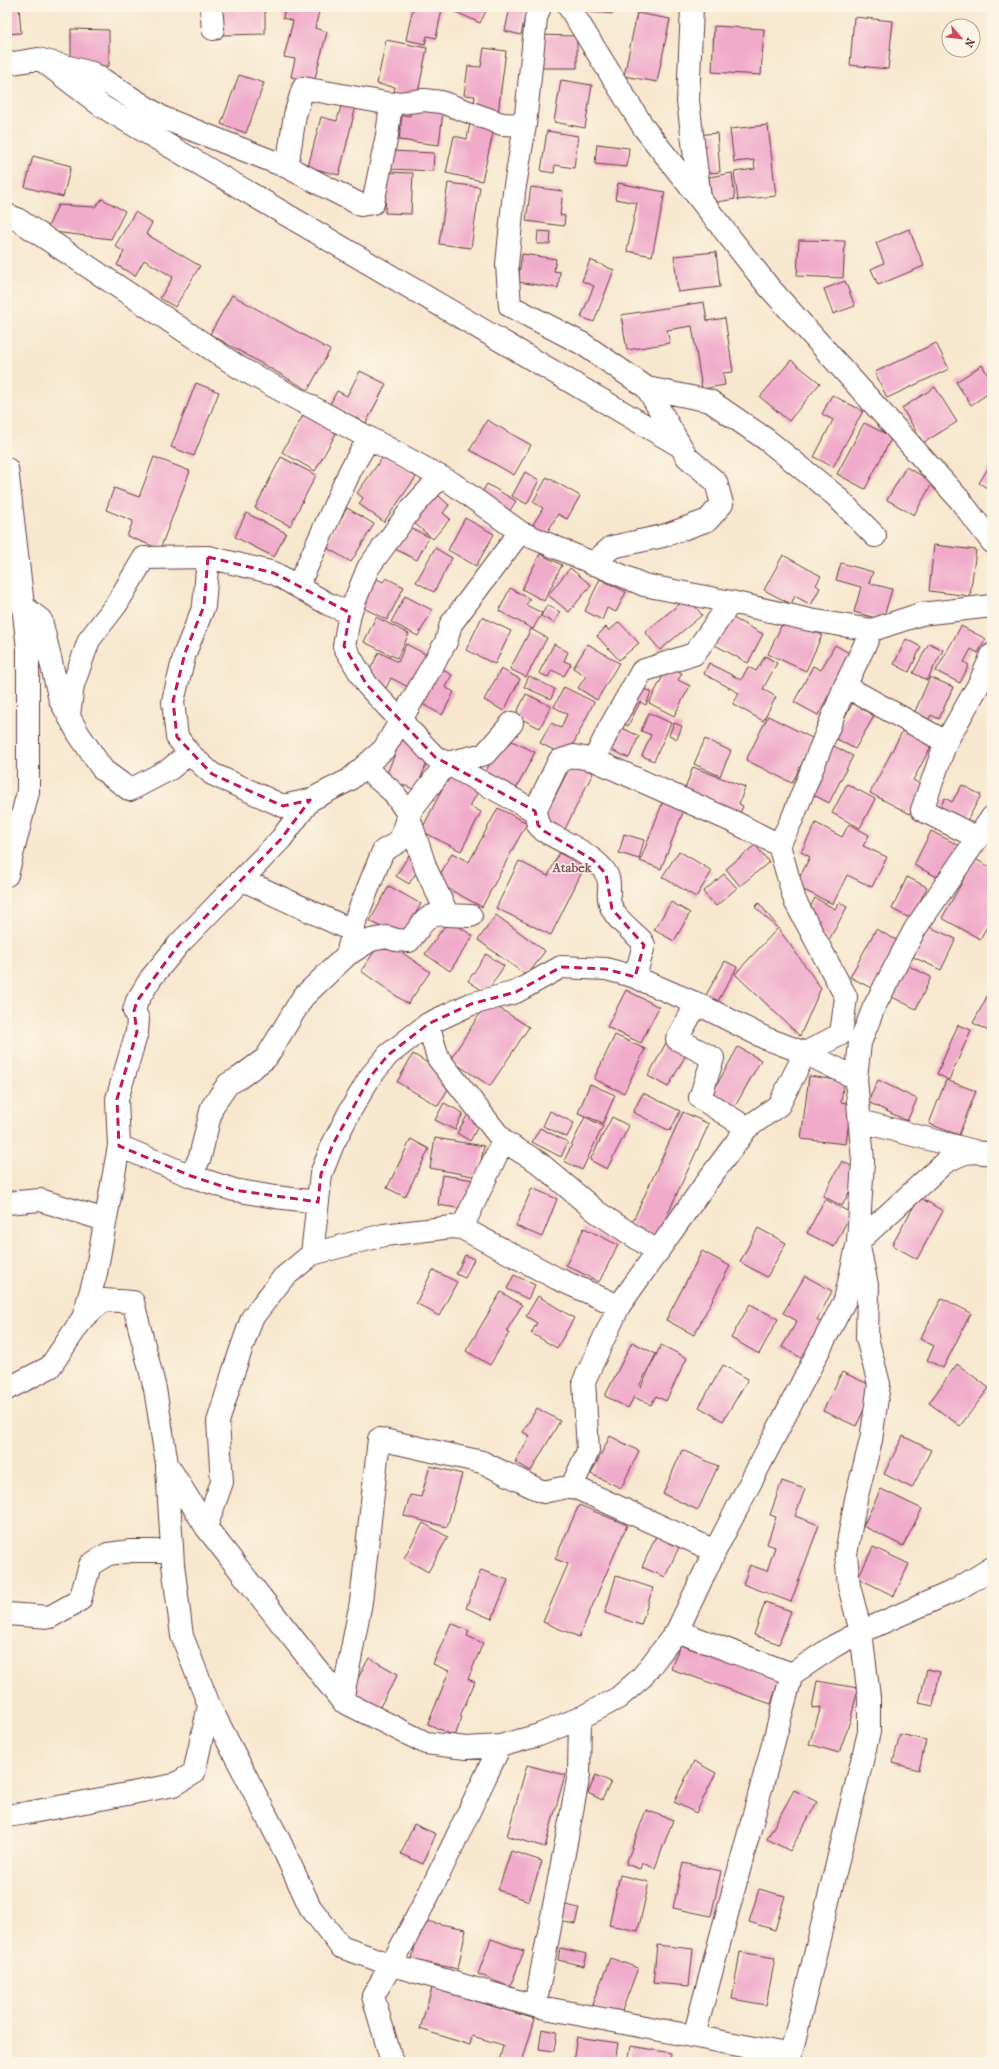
<svg xmlns="http://www.w3.org/2000/svg" width="999" height="2069" font-family="'IM FELL French Canon',serif">
<style>
.building{fill:#f0aaca}
.lines{fill:none;stroke-linecap:round;stroke-linejoin:round}
.minor-casing{stroke:#643d43;stroke-width:24}
.minor{stroke:#fff;stroke-width:22}
.marked{fill:none;stroke:#c2185b;stroke-width:3;stroke-dasharray:8 5;stroke-linejoin:round}
.labels{text-anchor:middle;stroke-width:3;stroke-linejoin:round;paint-order:stroke}
.quarter-label{font-size:13px;font-weight:bold;fill:#845063;stroke:#fcf5e5}
</style>
<rect width="100%" height="100%" fill="#fcf5e5"/>
<filter id="ink" filterUnits="userSpaceOnUse"><feTurbulence type="fractalNoise" baseFrequency=".025" numOctaves="2"/><feDisplacementMap in="SourceGraphic" scale="8" xChannelSelector="R" yChannelSelector="G"/><feConvolveMatrix kernelMatrix="1 2 1 2 8 2 1 2 1" color-interpolation-filters="sRGB"/></filter>
<filter id="wash" filterUnits="userSpaceOnUse"><feTurbulence type="fractalNoise" baseFrequency=".012" numOctaves="4" result="noise"/><feDisplacementMap in="SourceGraphic" scale="16" xChannelSelector="R" yChannelSelector="G"/><feGaussianBlur stdDeviation="0.9" result="paint"/><feColorMatrix in="noise" values="0 0 0 0 0 0 0 0 0 0 0 0 0 0 0 0 0 1.4 0 .05"/><feComposite in="paint" operator="in"/></filter>
<g filter="url(#wash)">
<rect width="100%" height="100%" fill="#f7e7ce"/>
<g id="blocks">
<path class="building" d="M 7,7 L 19,7 L 21,33 L 7,34 Z
M 223,7 L 265,7 L 265,34 L 223,35 Z
M 285,7 L 320,7 L 315,28 L 327,32 L 314,82 L 291,77 L 295,59 L 284,57 L 293,21 L 283,18 Z
M 413,7 L 442,9 L 436,38 L 427,36 L 425,44 L 406,40 Z
M 445,7 L 488,7 L 480,23 Z
M 510,7 L 527,7 L 521,35 L 505,31 Z
M 590,7 L 614,7 L 613,14 L 589,12 Z
M 637,13 L 670,19 L 657,82 L 624,76 Z
M 854,17 L 893,21 L 888,69 L 850,65 Z
M 714,26 L 764,29 L 761,75 L 712,72 Z
M 71,29 L 109,30 L 109,66 L 71,66 Z
M 535,35 L 577,36 L 577,68 L 535,68 Z
M 386,40 L 427,48 L 417,98 L 394,93 L 395,87 L 377,84 Z
M 484,48 L 506,51 L 498,113 L 473,110 L 475,96 L 464,95 L 468,66 L 481,67 Z
M 239,75 L 264,83 L 246,133 L 221,124 Z
M 561,80 L 592,85 L 585,128 L 554,122 Z
M 342,102 L 356,106 L 339,175 L 308,167 L 321,117 L 337,121 Z
M 411,108 L 443,112 L 439,145 L 399,140 L 402,115 L 410,116 Z
M 470,123 L 494,129 L 482,181 L 446,173 L 454,136 L 467,139 Z
M 768,125 L 776,196 L 738,200 L 734,172 L 755,169 L 754,160 L 734,162 L 730,129 Z
M 547,131 L 578,136 L 574,168 L 555,165 L 554,173 L 541,171 Z
M 717,133 L 720,172 L 700,174 L 696,135 Z
M 597,144 L 629,148 L 627,167 L 595,164 Z
M 391,151 L 434,153 L 433,171 L 390,169 Z
M 33,156 L 71,166 L 63,197 L 25,187 Z
M 387,172 L 413,173 L 411,214 L 385,213 Z
M 732,173 L 735,199 L 712,203 L 709,177 Z
M 448,183 L 480,187 L 471,248 L 439,244 Z
M 618,183 L 665,192 L 652,256 L 627,251 L 637,203 L 615,199 Z
M 531,187 L 563,191 L 560,215 L 565,216 L 564,226 L 526,221 Z
M 102,199 L 125,211 L 111,239 L 46,231 L 58,205 L 95,207 Z
M 135,212 L 152,223 L 146,234 L 200,266 L 175,307 L 160,298 L 173,277 L 144,260 L 135,276 L 117,265 L 124,252 L 115,246 Z
M 909,229 L 924,266 L 878,285 L 871,269 L 884,263 L 876,243 Z
M 538,231 L 551,232 L 550,244 L 537,244 Z
M 799,240 L 845,241 L 843,278 L 797,276 Z
M 716,252 L 720,287 L 678,292 L 674,256 Z
M 522,254 L 556,259 L 554,271 L 560,272 L 558,288 L 518,282 Z
M 590,260 L 614,270 L 594,322 L 581,317 L 594,286 L 582,281 Z
M 845,281 L 855,306 L 833,314 L 824,289 Z
M 232,295 L 330,350 L 308,390 L 210,334 Z
M 704,302 L 707,321 L 725,318 L 733,372 L 723,373 L 725,385 L 702,389 L 692,326 L 667,330 L 670,343 L 627,350 L 621,315 Z
M 936,343 L 949,369 L 887,398 L 875,372 Z
M 791,360 L 820,383 L 789,421 L 760,397 Z
M 982,365 L 992,382 L 992,391 L 971,405 L 956,382 Z
M 360,371 L 386,384 L 366,423 L 330,404 L 337,391 L 347,396 Z
M 196,383 L 219,392 L 194,456 L 171,447 Z
M 935,387 L 957,422 L 923,443 L 902,408 Z
M 832,395 L 863,411 L 833,467 L 814,457 L 833,420 L 822,414 Z
M 305,412 L 338,430 L 315,471 L 282,452 Z
M 487,420 L 531,445 L 514,475 L 470,450 Z
M 864,423 L 892,437 L 865,489 L 837,474 Z
M 385,454 L 416,477 L 384,522 L 359,504 L 363,498 L 357,493 Z
M 154,457 L 190,471 L 160,549 L 127,536 L 133,521 L 106,510 L 114,488 L 139,497 Z
M 281,457 L 316,475 L 290,526 L 255,508 Z
M 992,462 L 992,491 L 979,483 Z
M 906,467 L 933,482 L 914,515 L 887,500 Z
M 525,472 L 539,480 L 527,504 L 512,496 Z
M 547,477 L 580,496 L 567,519 L 558,514 L 542,541 L 528,533 L 543,508 L 533,502 Z
M 487,484 L 516,501 L 507,515 L 479,497 Z
M 431,489 L 449,505 L 443,513 L 450,519 L 433,539 L 407,517 Z
M 347,508 L 374,524 L 351,562 L 324,546 Z
M 246,513 L 286,533 L 274,557 L 235,537 Z
M 465,518 L 494,534 L 476,566 L 448,550 Z
M 401,523 L 429,537 L 417,560 L 389,546 Z
M 934,545 L 976,550 L 970,596 L 929,591 Z
M 435,548 L 452,558 L 434,592 L 416,582 Z
M 540,554 L 562,565 L 544,601 L 522,589 Z
M 783,555 L 821,576 L 816,585 L 820,588 L 811,605 L 795,596 L 791,604 L 764,590 Z
M 841,563 L 873,572 L 869,583 L 892,589 L 883,620 L 854,612 L 861,587 L 836,580 Z
M 570,568 L 591,585 L 569,612 L 548,595 Z
M 373,577 L 383,582 L 386,578 L 404,587 L 387,620 L 358,605 Z
M 600,579 L 626,592 L 616,612 L 607,608 L 602,620 L 585,611 Z
M 510,588 L 530,599 L 526,605 L 542,613 L 533,629 L 499,611 Z
M 405,596 L 432,610 L 418,636 L 391,622 Z
M 688,597 L 702,615 L 660,650 L 645,632 Z
M 547,605 L 560,612 L 554,623 L 541,616 Z
M 376,617 L 409,634 L 397,658 L 364,642 Z
M 482,617 L 511,631 L 495,664 L 466,650 Z
M 731,617 L 763,634 L 748,663 L 715,645 Z
M 785,618 L 822,635 L 806,671 L 768,654 Z
M 619,622 L 639,643 L 619,660 L 597,636 L 606,627 L 609,631 Z
M 961,626 L 986,639 L 978,653 L 971,649 L 964,662 L 969,665 L 960,683 L 936,671 Z
M 531,629 L 547,638 L 526,677 L 510,669 Z
M 906,639 L 921,647 L 909,672 L 894,664 Z
M 929,643 L 943,650 L 927,680 L 913,673 Z
M 406,644 L 433,658 L 416,691 L 391,678 L 386,688 L 366,678 L 379,652 L 398,662 Z
M 554,644 L 568,652 L 564,661 L 571,664 L 564,676 L 552,670 L 548,677 L 539,673 Z
M 588,644 L 619,663 L 597,700 L 578,688 L 586,676 L 573,668 Z
M 835,645 L 851,654 L 818,715 L 794,702 L 813,666 L 821,670 Z
M 765,656 L 777,663 L 763,689 L 776,697 L 763,721 L 733,704 L 739,693 L 704,674 L 709,663 L 741,680 L 748,667 L 756,671 Z
M 436,666 L 452,675 L 445,687 L 454,692 L 442,715 L 417,701 Z
M 668,666 L 682,673 L 678,680 L 690,686 L 674,716 L 649,703 Z
M 501,669 L 520,679 L 504,711 L 484,700 Z
M 529,676 L 555,689 L 551,699 L 524,687 Z
M 930,677 L 953,687 L 939,719 L 931,715 L 927,722 L 913,716 Z
M 635,685 L 651,692 L 646,705 L 640,702 L 628,726 L 619,721 Z
M 564,687 L 594,702 L 567,757 L 540,743 L 551,723 L 561,728 L 567,714 L 554,707 Z
M 526,694 L 551,706 L 540,728 L 515,716 Z
M 853,703 L 874,716 L 855,749 L 833,737 Z
M 649,713 L 671,723 L 654,761 L 642,756 L 651,735 L 641,731 Z
M 768,716 L 814,739 L 792,783 L 746,760 Z
M 674,723 L 682,726 L 677,739 L 669,735 Z
M 615,725 L 639,736 L 629,758 L 605,747 Z
M 903,730 L 932,745 L 913,780 L 924,786 L 910,814 L 870,793 Z
M 402,737 L 432,750 L 416,790 L 385,778 Z
M 503,737 L 535,752 L 515,791 L 484,775 Z
M 705,739 L 731,751 L 720,776 L 694,764 Z
M 830,744 L 853,756 L 829,803 L 806,791 Z
M 572,763 L 593,773 L 564,831 L 543,820 Z
M 693,767 L 745,787 L 739,804 L 743,806 L 740,813 L 684,792 Z
M 450,773 L 480,788 L 470,806 L 481,812 L 461,851 L 421,831 Z
M 847,784 L 875,799 L 860,828 L 832,813 Z
M 962,785 L 981,795 L 966,823 L 939,809 L 945,798 L 952,802 Z
M 664,799 L 685,807 L 661,869 L 640,861 Z
M 498,808 L 527,823 L 482,907 L 436,882 L 452,853 L 469,862 Z
M 816,823 L 842,837 L 849,824 L 869,835 L 863,846 L 887,857 L 872,887 L 847,875 L 833,904 L 795,886 L 810,857 L 801,852 Z
M 931,831 L 960,846 L 943,880 L 914,865 Z
M 624,834 L 644,840 L 639,859 L 619,853 Z
M 755,845 L 769,862 L 740,886 L 726,869 Z
M 679,851 L 712,871 L 696,897 L 662,877 Z
M 559,853 L 585,866 L 551,935 L 496,908 L 519,861 L 548,876 Z
M 409,855 L 422,863 L 409,884 L 396,876 Z
M 975,859 L 992,868 L 992,918 L 980,939 L 942,918 Z
M 724,874 L 737,888 L 716,906 L 703,892 Z
M 907,877 L 927,887 L 920,901 L 925,903 L 916,921 L 892,909 Z
M 389,886 L 421,904 L 401,938 L 370,921 Z
M 815,898 L 835,909 L 839,902 L 847,907 L 829,940 L 813,931 L 819,920 L 807,913 Z
M 671,902 L 690,913 L 674,941 L 654,930 Z
M 759,903 L 777,926 L 776,927 L 755,907 Z
M 496,915 L 545,951 L 527,976 L 478,940 Z
M 449,920 L 473,936 L 450,971 L 425,954 Z
M 923,924 L 956,939 L 941,970 L 909,955 Z
M 778,928 L 821,988 L 800,1036 L 735,974 Z
M 876,929 L 902,943 L 877,991 L 850,977 Z
M 383,939 L 430,972 L 408,1004 L 361,971 Z
M 486,954 L 504,966 L 486,993 L 468,981 Z
M 725,961 L 737,967 L 718,1001 L 706,995 Z
M 903,963 L 931,977 L 916,1009 L 888,995 Z
M 626,990 L 659,1007 L 641,1043 L 607,1027 Z
M 989,993 L 992,995 L 992,1033 L 973,1023 Z
M 488,1001 L 529,1027 L 490,1086 L 450,1060 Z
M 958,1025 L 971,1030 L 949,1080 L 937,1074 Z
M 615,1035 L 645,1049 L 624,1093 L 594,1079 Z
M 667,1041 L 687,1053 L 668,1087 L 648,1076 Z
M 738,1047 L 761,1060 L 733,1110 L 710,1097 Z
M 413,1054 L 454,1079 L 438,1106 L 397,1082 Z
M 809,1076 L 844,1081 L 841,1102 L 851,1104 L 846,1144 L 801,1139 Z
M 878,1080 L 917,1099 L 907,1121 L 868,1102 Z
M 946,1080 L 976,1091 L 959,1135 L 929,1124 Z
M 590,1084 L 615,1095 L 603,1123 L 578,1113 Z
M 643,1093 L 680,1111 L 670,1131 L 633,1112 Z
M 444,1103 L 463,1113 L 455,1130 L 435,1120 Z
M 550,1111 L 574,1123 L 567,1137 L 543,1126 Z
M 683,1112 L 709,1124 L 657,1237 L 631,1225 Z
M 468,1114 L 481,1121 L 470,1141 L 457,1133 Z
M 585,1117 L 603,1126 L 582,1170 L 564,1161 Z
M 612,1117 L 629,1126 L 607,1169 L 590,1160 Z
M 540,1128 L 568,1142 L 561,1157 L 532,1142 Z
M 435,1138 L 484,1146 L 478,1177 L 430,1168 Z
M 411,1139 L 429,1149 L 405,1197 L 387,1188 Z
M 842,1161 L 860,1171 L 842,1206 L 823,1196 Z
M 442,1175 L 474,1180 L 470,1210 L 438,1205 Z
M 532,1188 L 557,1199 L 542,1237 L 516,1226 Z
M 919,1197 L 943,1211 L 917,1259 L 892,1245 Z
M 825,1199 L 851,1213 L 834,1247 L 807,1233 Z
M 584,1228 L 618,1245 L 599,1282 L 566,1265 Z
M 758,1228 L 786,1243 L 767,1277 L 740,1262 Z
M 702,1251 L 730,1266 L 694,1335 L 666,1320 Z
M 465,1255 L 474,1259 L 465,1278 L 456,1274 Z
M 433,1270 L 457,1282 L 439,1316 L 416,1303 Z
M 514,1275 L 535,1285 L 528,1299 L 507,1289 Z
M 805,1276 L 832,1291 L 817,1320 L 823,1323 L 803,1359 L 782,1347 L 797,1321 L 783,1313 Z
M 501,1292 L 522,1305 L 506,1332 L 509,1333 L 490,1365 L 466,1351 Z
M 538,1296 L 574,1318 L 557,1348 L 531,1333 L 537,1323 L 526,1316 Z
M 942,1298 L 971,1313 L 943,1368 L 927,1360 L 934,1346 L 920,1339 Z
M 750,1304 L 778,1319 L 759,1354 L 731,1338 Z
M 632,1342 L 656,1354 L 639,1386 L 641,1387 L 661,1345 L 687,1358 L 666,1401 L 656,1396 L 651,1405 L 634,1397 L 628,1408 L 605,1396 Z
M 957,1364 L 989,1388 L 960,1426 L 929,1403 Z
M 723,1365 L 748,1379 L 723,1421 L 699,1407 Z
M 842,1372 L 875,1387 L 856,1426 L 823,1411 Z
M 537,1408 L 560,1421 L 531,1471 L 515,1462 L 530,1436 L 523,1432 Z
M 610,1436 L 639,1451 L 621,1488 L 591,1474 Z
M 903,1436 L 931,1450 L 912,1488 L 884,1474 Z
M 682,1450 L 718,1466 L 698,1510 L 663,1494 Z
M 430,1466 L 462,1474 L 447,1527 L 404,1516 L 410,1495 L 421,1497 Z
M 782,1481 L 805,1489 L 795,1516 L 819,1525 L 791,1602 L 743,1584 L 750,1565 L 767,1571 L 775,1547 L 767,1544 L 776,1517 L 770,1515 Z
M 881,1489 L 922,1509 L 903,1546 L 863,1526 Z
M 579,1505 L 627,1525 L 579,1637 L 543,1622 L 568,1564 L 555,1559 Z
M 423,1523 L 448,1537 L 428,1572 L 404,1558 Z
M 656,1536 L 679,1547 L 665,1577 L 642,1567 Z
M 873,1547 L 909,1564 L 894,1596 L 858,1578 Z
M 481,1570 L 508,1580 L 492,1619 L 466,1608 Z
M 616,1576 L 653,1588 L 641,1625 L 605,1613 Z
M 765,1602 L 791,1611 L 779,1644 L 754,1635 Z
M 451,1623 L 469,1631 L 467,1636 L 483,1643 L 468,1679 L 475,1682 L 460,1716 L 462,1717 L 455,1736 L 428,1724 L 449,1671 L 433,1664 Z
M 680,1645 L 779,1680 L 771,1704 L 671,1669 Z
M 369,1658 L 398,1674 L 378,1710 L 349,1695 Z
M 927,1669 L 940,1672 L 933,1706 L 919,1703 Z
M 817,1681 L 858,1688 L 851,1718 L 839,1753 L 809,1744 L 821,1707 L 812,1708 Z
M 900,1734 L 926,1740 L 919,1770 L 893,1763 Z
M 694,1761 L 716,1773 L 696,1813 L 674,1802 Z
M 527,1765 L 565,1775 L 545,1847 L 507,1836 Z
M 596,1775 L 611,1782 L 602,1800 L 588,1793 Z
M 794,1790 L 817,1802 L 790,1851 L 767,1839 Z
M 646,1810 L 673,1820 L 655,1868 L 642,1863 L 640,1869 L 626,1864 Z
M 414,1824 L 436,1834 L 423,1864 L 401,1854 Z
M 511,1851 L 542,1861 L 529,1901 L 498,1890 Z
M 683,1863 L 721,1871 L 711,1916 L 673,1908 Z
M 620,1875 L 649,1882 L 638,1931 L 609,1925 Z
M 759,1889 L 785,1896 L 775,1930 L 749,1922 Z
M 561,1904 L 579,1908 L 575,1924 L 558,1921 Z
M 420,1920 L 466,1929 L 458,1969 L 412,1960 Z
M 491,1939 L 524,1951 L 510,1987 L 478,1974 Z
M 657,1945 L 693,1949 L 689,1986 L 653,1983 Z
M 560,1948 L 587,1954 L 584,1966 L 558,1960 Z
M 740,1952 L 775,1958 L 766,2005 L 732,1999 Z
M 610,1958 L 638,1968 L 620,2016 L 592,2005 Z
M 432,1988 L 535,2019 L 522,2062 L 499,2062 L 503,2045 L 472,2036 L 470,2045 L 420,2029 Z
M 542,2029 L 557,2032 L 554,2051 L 539,2049 Z
M 577,2037 L 618,2043 L 615,2062 L 573,2062 Z
M 631,2046 L 671,2053 L 670,2062 L 628,2062 Z"/>
</g>
</g>
<g filter="url(#ink)">
<use href="#blocks" fill-opacity="0" stroke="#643d43" stroke-width="1"/>
<g class="lines">
<defs>
<path id="minor" d="M 211,7 L 213,29
M 540,7 L 536,18 L 525,125 L 514,192 L 507,265 L 510,306 L 583,344 L 647,388 L 687,457 L 716,482 L 722,504 L 708,520 L 663,536 L 612,547 L 592,564
M 569,7 L 644,128 L 768,286 L 960,500 L 992,542
M 692,7 L 688,101 L 700,199
M 43,61 L 103,107 L 680,446
M 7,64 L 38,59 L 92,73 L 163,118 L 287,167 L 361,205 L 373,203 L 387,135 L 391,104 L 424,100 L 441,102 L 502,124 L 525,125
M 287,167 L 295,115 L 303,88 L 391,104
M 7,215 L 17,219 L 240,368 L 452,483 L 520,532 L 644,585 L 731,602 L 810,620 L 872,630
M 647,388 L 710,401 L 767,440 L 836,496 L 875,536
M 7,469 L 28,648 L 28,792 L 7,875
M 440,477 L 412,508 L 368,568 L 350,613 L 344,646 L 367,685 L 435,757 L 535,811
M 298,586 L 351,469 L 369,438
M 731,602 L 694,654 L 642,671 L 609,729 L 594,760 L 734,822 L 779,845
M 24,607 L 41,620 L 60,700 L 78,733 L 103,770 L 130,790 L 170,769 L 189,753 L 212,774 L 283,806 L 310,800
M 845,686 L 946,742
M 69,715 L 73,685 L 89,640 L 116,605 L 144,558 L 208,557 L 274,573 L 328,604 L 350,613
M 189,753 L 177,737 L 173,701 L 185,653 L 204,606 L 208,557
M 594,760 L 574,756 L 559,761 L 535,811 L 538,825 L 544,831 C 562,841 598,857 607,875 C 611,884 608,891 609,899 C 611,916 629,928 641,940 L 644,945 L 635,977
M 364,767 L 394,793 L 408,814 L 426,869 L 448,915 L 471,916
M 978,838 L 922,810 L 946,742 L 979,684 L 992,655
M 243,880 L 353,931
M 347,955 L 356,918 L 383,851 L 400,841 L 408,814 L 447,763 L 485,754 L 512,723
M 700,1005 L 691,1014 L 677,1039 L 713,1058 L 700,1098 L 747,1128
M 428,1024 L 438,1058 L 503,1141 L 538,1162 L 597,1212 L 658,1252
M 860,1121 L 974,1151
M 119,1146 L 191,1176 L 200,1157 L 212,1107 L 228,1084 L 239,1078 L 266,1058 L 303,997 L 347,955 L 371,940 L 387,937 L 396,940 L 409,941 C 423,925 424,912 448,915
M 191,1176 L 234,1190 L 275,1197 L 318,1202
M 7,1203 L 40,1200 L 105,1220
M 462,1228 L 503,1141
M 312,1254 L 321,1174 L 333,1144 L 350,1111 L 370,1077 L 388,1055 L 428,1024 L 471,1004 L 516,992 L 561,967 L 606,969 L 632,976 L 700,1005 L 765,1038 L 805,1053 L 856,1078
M 83,1318 L 96,1273 L 119,1146 L 117,1099 L 137,1032 L 138,1019 L 134,1011 L 137,1001 L 151,978 L 179,944 L 281,839 L 310,800 L 349,780 L 384,749 L 446,642 L 451,624 L 520,532
M 7,1389 L 50,1367 L 83,1318 L 104,1300 L 133,1302 L 155,1389 L 167,1464 L 206,1527 L 342,1701 L 426,1743 L 466,1748 L 500,1746 L 539,1735 L 580,1718 L 618,1698 L 642,1677 L 677,1631 L 715,1551 L 845,1300 L 858,1242 L 863,1161 L 856,1078 L 860,1043 L 874,1007 L 915,929 L 992,817
M 167,1468 L 173,1564 L 182,1636 L 209,1705 L 279,1840 L 310,1907 L 341,1947 L 392,1965 L 535,2006 L 791,2055
M 572,1486 L 588,1451 L 584,1381 L 619,1306 L 708,1180 L 747,1128 L 779,1105 L 805,1053 L 841,1034 L 846,997 L 795,901 L 779,845 L 793,817 L 845,686 L 872,630 L 921,614 L 992,606
M 206,1527 L 222,1482 L 218,1422 L 234,1370 L 252,1318 L 283,1278 L 312,1254 L 384,1235 L 452,1227 L 462,1228 L 556,1278 L 619,1306
M 7,1614 L 50,1617 L 80,1600 L 90,1565 L 108,1554 L 131,1551 L 172,1551
M 677,1631 L 792,1674
M 342,1701 L 361,1602 L 379,1439 L 482,1462 L 543,1492 L 572,1486 L 715,1551
M 7,1814 L 7,1816 L 27,1813 L 174,1785 L 194,1773 L 209,1705
M 535,2006 L 579,1774 L 580,1718
M 694,2036 L 792,1674 L 834,1646 L 861,1632 L 956,1590 L 992,1568
M 392,2062 L 373,1996 C 421,1916 460,1830 500,1746
M 789,2062 L 869,1732 L 869,1697 L 861,1632 L 849,1586 L 846,1554 L 856,1499 L 871,1440 L 879,1384 L 867,1338 L 868,1290 L 858,1242 L 944,1163 C 964,1152 969,1150 992,1154"/>
</defs>
<use href="#minor" class="minor-casing"/>
<use href="#minor" class="minor"/>
</g>
</g>
<path class="marked" d="M 208,557 L 274,573 L 350,613 L 344,646 L 367,685 L 435,757 L 535,811 L 538,825 L 544,831 L 593,860 L 606,874 L 612,909 L 644,945 L 635,977 L 606,969 L 561,967 L 516,992 L 471,1004 L 428,1024 L 388,1055 L 370,1077 L 333,1144 L 321,1174 L 318,1202 L 234,1190 L 191,1176 L 119,1146 L 117,1099 L 137,1032 L 134,1011 L 137,1001 L 179,944 L 281,839 L 310,800 L 283,806 L 212,774 L 177,737 L 173,701 L 185,653 L 204,606 Z"/>
<g class="labels">
<g class="quarter-label">
<text x="572" y="872">Atabek</text>
</g>
</g>
<rect width="999" height="2069" fill="none" stroke="#fcf5e5" stroke-width="24"/>
<g transform="translate(961 38) rotate(118)"><circle r="19" fill="#fcf5e5" stroke="#b59f9b"/>
<path d="M0-3L7 15L0 10L-7 15Z" fill="#d1495b"/>
<text y="-6" font-size="11" font-weight="bold" text-anchor="middle" fill="#4a1f2b">N</text>
</g>
</svg>
